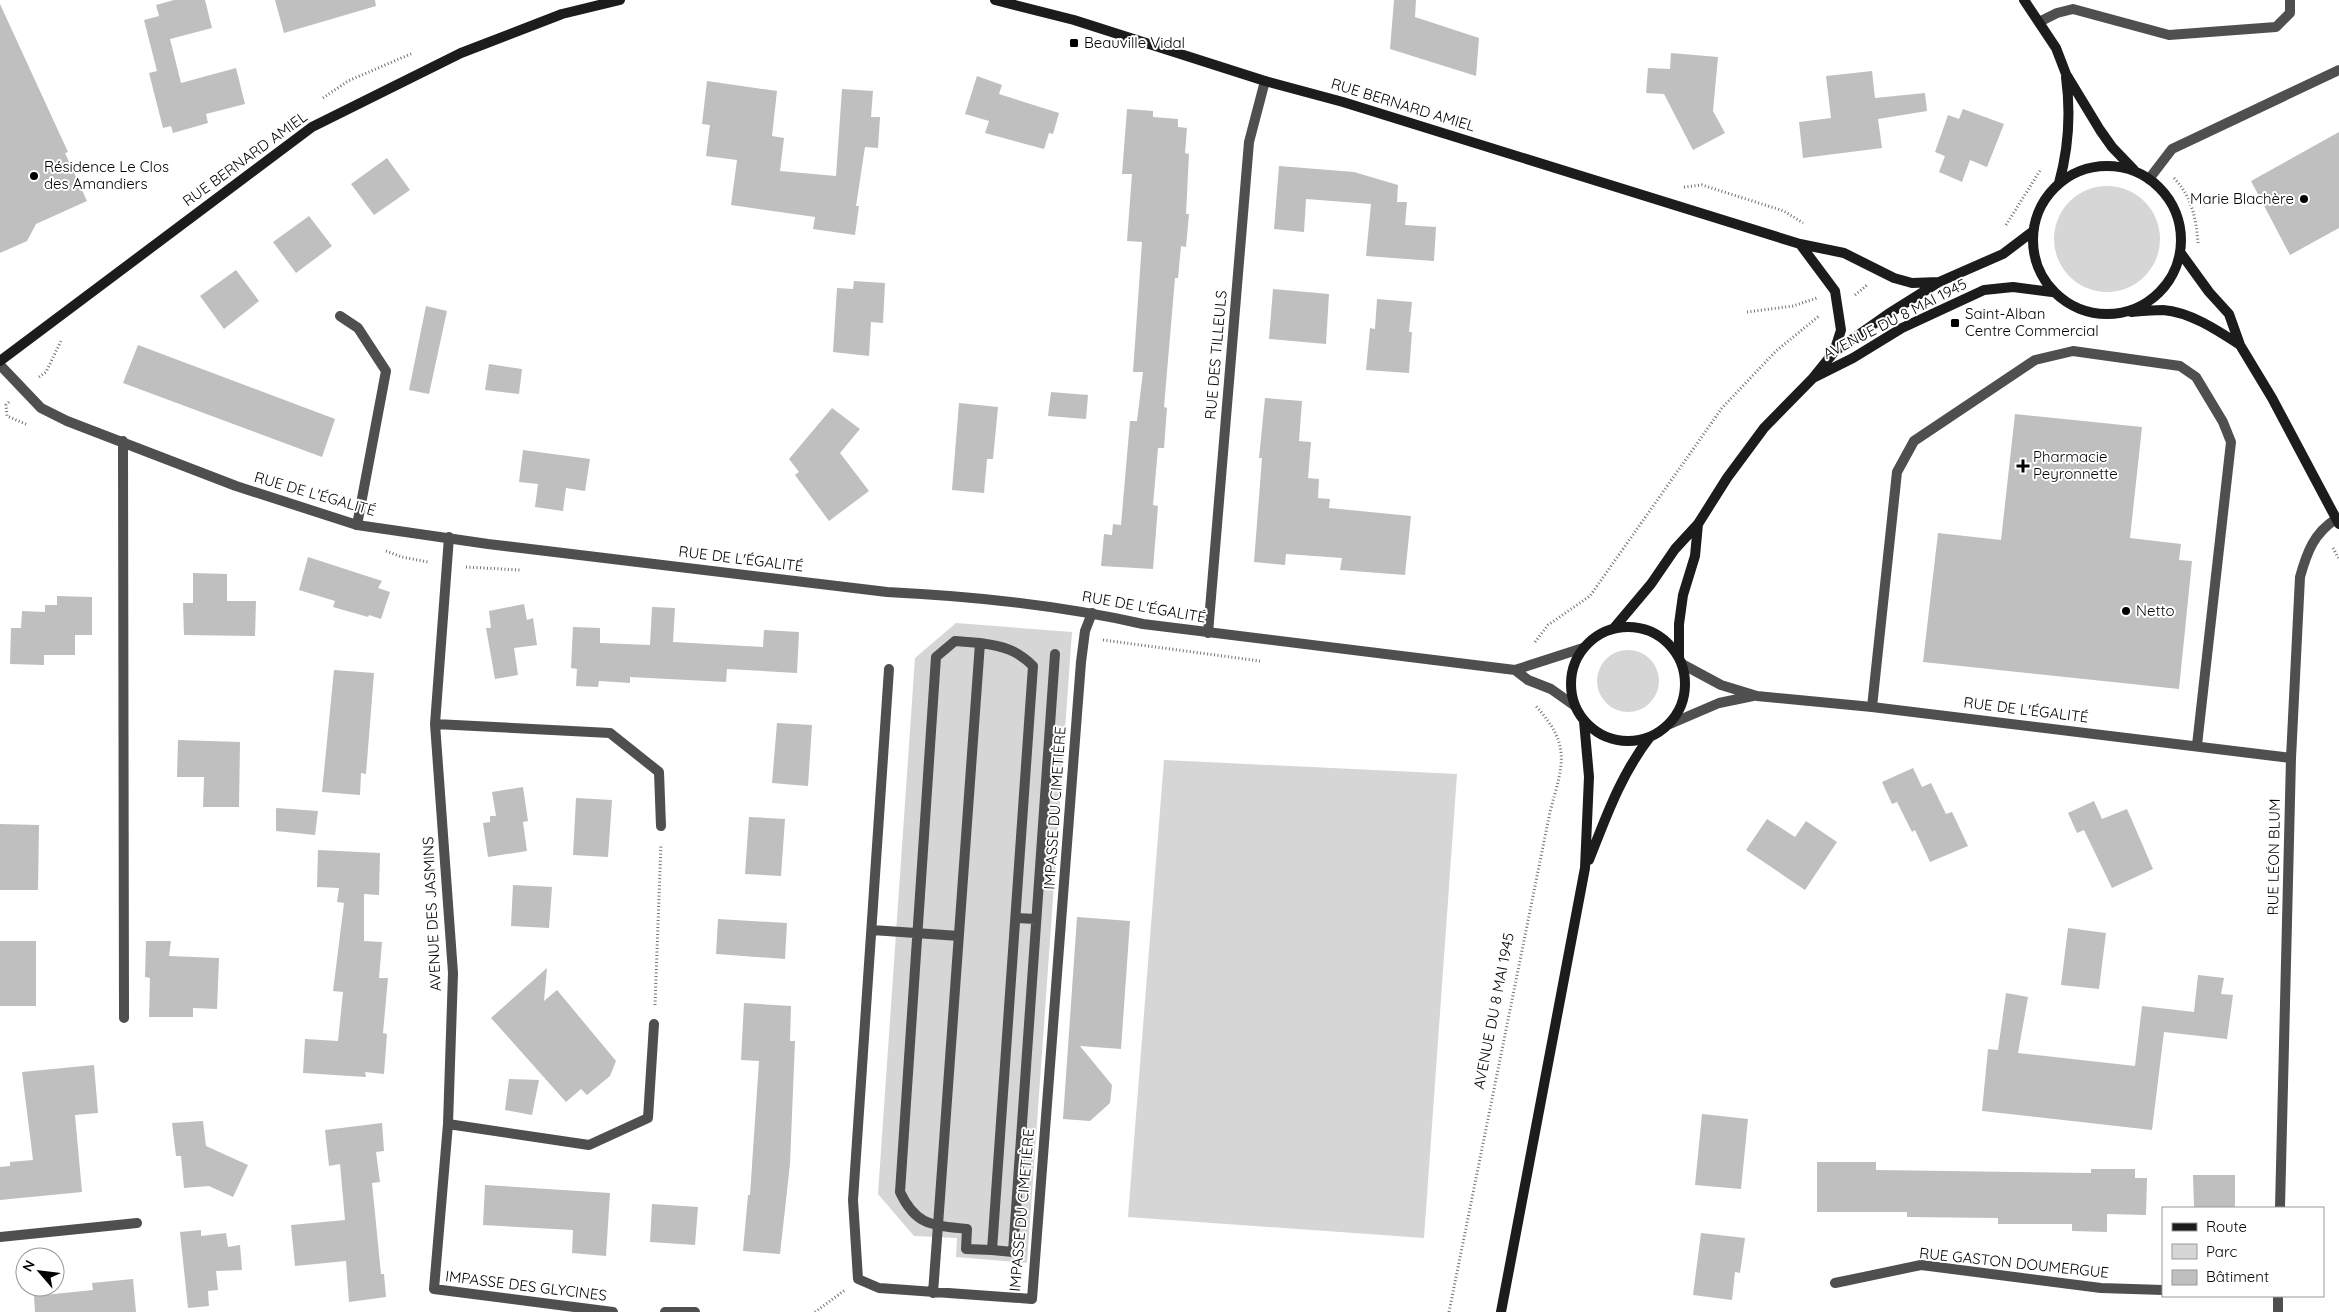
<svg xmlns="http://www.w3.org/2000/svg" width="2339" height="1312" font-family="Quicksand,sans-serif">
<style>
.green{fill:#d6d6d6}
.building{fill:#bfbfbf}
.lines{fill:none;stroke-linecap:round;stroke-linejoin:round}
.path{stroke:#717171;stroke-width:3;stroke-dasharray:1 2.5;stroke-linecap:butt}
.lane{stroke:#4f4f4f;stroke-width:10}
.street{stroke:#4f4f4f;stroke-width:10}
.secondary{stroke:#1c1c1c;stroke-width:10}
.poi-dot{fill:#000;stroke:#fff;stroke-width:2}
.labels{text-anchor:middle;stroke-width:4;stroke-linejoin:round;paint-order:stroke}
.poi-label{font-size:15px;fill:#000;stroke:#fff;text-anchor:start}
.street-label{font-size:15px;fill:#000;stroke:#fff}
</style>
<rect width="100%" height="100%" fill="#fff"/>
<path class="green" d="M2054 239a53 53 0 1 1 106 0a53 53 0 1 1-106 0Z
M 956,623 L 1072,632 L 1027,1263 L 956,1257 L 957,1238 L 914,1236 L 878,1194 L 915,658 Z
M1597 681a31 31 0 1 1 62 0a31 31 0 1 1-62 0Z
M 1164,760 L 1457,774 L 1424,1238 L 1128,1217 Z"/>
<path class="building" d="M 174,0 L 205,0 L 212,28 L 170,39 L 181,83 L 236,68 L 245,104 L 206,114 L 208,123 L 173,133 L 171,126 L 163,128 L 149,73 L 157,71 L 144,20 L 159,16 L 156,5 Z
M 275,0 L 375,0 L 376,6 L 284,33 Z
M 1394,0 L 1416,0 L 1415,17 L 1479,38 L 1476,76 L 1390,49 Z
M 0,4 L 68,152 L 65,153 L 87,201 L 36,224 L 27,241 L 0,253 Z
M 1671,53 L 1718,57 L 1713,111 L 1725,133 L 1693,150 L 1664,94 L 1646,93 L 1648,68 L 1670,69 Z
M 1872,71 L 1875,98 L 1925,93 L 1927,111 L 1878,119 L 1882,148 L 1803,158 L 1799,122 L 1831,118 L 1826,76 Z
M 977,76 L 1002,85 L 999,94 L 1059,113 L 1053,134 L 1049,133 L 1044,149 L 985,133 L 989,121 L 965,114 Z
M 707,81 L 777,91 L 772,136 L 784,138 L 780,171 L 836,176 L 842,89 L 873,91 L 871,117 L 880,117 L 878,148 L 865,147 L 856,206 L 859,206 L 855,235 L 813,229 L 815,217 L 731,205 L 737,160 L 706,156 L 710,125 L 702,124 Z
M 1127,109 L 1153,111 L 1153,117 L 1178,119 L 1178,127 L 1187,128 L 1185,153 L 1189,154 L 1186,214 L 1189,214 L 1186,247 L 1181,246 L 1178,278 L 1175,278 L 1164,407 L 1167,408 L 1164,448 L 1158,448 L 1153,505 L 1158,506 L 1153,569 L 1101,566 L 1104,534 L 1112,535 L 1113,524 L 1121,525 L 1130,421 L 1137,421 L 1143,372 L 1133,372 L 1142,242 L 1127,241 L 1132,174 L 1122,174 Z
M 1963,109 L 2004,124 L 1987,167 L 1970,160 L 1962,182 L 1939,172 L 1945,156 L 1935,152 L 1948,115 L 1959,119 Z
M 2339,132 L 2339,228 L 2290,255 L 2251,181 Z
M 387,158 L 410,190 L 374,215 L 351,184 Z
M 1279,166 L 1354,172 L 1398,185 L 1397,202 L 1407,202 L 1405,225 L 1436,227 L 1434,261 L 1366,256 L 1371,204 L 1306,199 L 1304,232 L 1274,229 Z
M 309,216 L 332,246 L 296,273 L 273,242 Z
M 236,270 L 259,301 L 224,329 L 200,296 Z
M 854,281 L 885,283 L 883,323 L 871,322 L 869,356 L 833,352 L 837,288 L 853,289 Z
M 1273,289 L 1329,294 L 1326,344 L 1269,339 Z
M 1377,299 L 1412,302 L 1409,332 L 1412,332 L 1409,373 L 1366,370 L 1370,328 L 1375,329 Z
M 426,306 L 447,311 L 429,394 L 409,390 Z
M 138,345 L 335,419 L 322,457 L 123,383 Z
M 489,364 L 522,369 L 519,394 L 485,390 Z
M 1051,392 L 1088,395 L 1086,419 L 1048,416 Z
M 1265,398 L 1302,401 L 1299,441 L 1311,442 L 1308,478 L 1319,479 L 1318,498 L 1330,499 L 1329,508 L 1411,516 L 1405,575 L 1340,570 L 1342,558 L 1286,554 L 1285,565 L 1254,562 L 1262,458 L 1259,458 Z
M 959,403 L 998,407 L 993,459 L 987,459 L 984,493 L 952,490 Z
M 832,408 L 860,429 L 840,453 L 869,491 L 829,521 L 795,475 L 799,472 L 789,459 Z
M 2015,414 L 2142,427 L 2130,538 L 2181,544 L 2179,560 L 2192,561 L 2179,689 L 1923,662 L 1938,533 L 2001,540 Z
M 523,450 L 590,459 L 585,491 L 566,488 L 563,511 L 535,507 L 538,484 L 519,482 Z
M 308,557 L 382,581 L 378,588 L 390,592 L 381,619 L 369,615 L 368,617 L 333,607 L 335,601 L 299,590 Z
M 193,573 L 227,574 L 227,601 L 256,601 L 255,636 L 184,635 L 183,603 L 193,603 Z
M 57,596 L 92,597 L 92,635 L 75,635 L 75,655 L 44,655 L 44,665 L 10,664 L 11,628 L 21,628 L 22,611 L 45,612 L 45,605 L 57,605 Z
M 524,604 L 527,620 L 533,618 L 537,645 L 514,648 L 518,675 L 495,679 L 486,628 L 491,628 L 489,611 Z
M 652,607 L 675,608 L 673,642 L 763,647 L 764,630 L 799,632 L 797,673 L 727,669 L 726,682 L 630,677 L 630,683 L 599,681 L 598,687 L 576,686 L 577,669 L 571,668 L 573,627 L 600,628 L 600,643 L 650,645 Z
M 334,670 L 374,673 L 366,774 L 361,773 L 360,795 L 322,792 Z
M 777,723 L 812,725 L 808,786 L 772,783 Z
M 178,740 L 240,742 L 239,807 L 203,807 L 204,777 L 177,777 Z
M 1913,768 L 1922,787 L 1931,783 L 1946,814 L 1952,812 L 1968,846 L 1930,862 L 1915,830 L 1912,832 L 1897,802 L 1892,804 L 1882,782 Z
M 523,787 L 528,821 L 523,822 L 527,851 L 488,857 L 483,823 L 490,822 L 490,816 L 496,816 L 492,792 Z
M 576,798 L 612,800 L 608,857 L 573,855 Z
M 2094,801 L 2102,819 L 2127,809 L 2153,869 L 2112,888 L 2084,830 L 2077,833 L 2068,813 Z
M 276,808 L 318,811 L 315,835 L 276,831 Z
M 749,817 L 785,819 L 781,876 L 745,874 Z
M 1767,819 L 1795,837 L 1806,821 L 1837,842 L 1805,890 L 1746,850 Z
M 0,824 L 39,825 L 38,890 L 0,890 Z
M 318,850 L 380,853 L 379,895 L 364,894 L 364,941 L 382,942 L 379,978 L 388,978 L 383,1033 L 387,1034 L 384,1074 L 365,1072 L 366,1077 L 303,1073 L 305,1039 L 338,1041 L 343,992 L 333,991 L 344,903 L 337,902 L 339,888 L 317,887 Z
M 513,885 L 552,887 L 549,928 L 511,926 Z
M 1077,917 L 1130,921 L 1121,1049 L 1080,1046 L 1112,1085 L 1110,1103 L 1090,1121 L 1063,1119 Z
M 718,919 L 787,923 L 785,959 L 716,954 Z
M 2068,928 L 2106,933 L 2099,989 L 2061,985 Z
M 0,941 L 36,941 L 36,1006 L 0,1006 Z
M 146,941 L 171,941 L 169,956 L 219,958 L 217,1009 L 193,1008 L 193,1017 L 149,1017 L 150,978 L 145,977 Z
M 547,968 L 544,1001 L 557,990 L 616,1061 L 610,1076 L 587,1095 L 581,1089 L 566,1102 L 491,1018 Z
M 2198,975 L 2224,978 L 2221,994 L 2233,995 L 2227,1039 L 2164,1032 L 2152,1130 L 1982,1111 L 1988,1049 L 1998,1050 L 2006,993 L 2028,997 L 2018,1053 L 2135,1066 L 2142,1006 L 2194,1012 Z
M 744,1003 L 791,1006 L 790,1041 L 795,1041 L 790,1164 L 780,1254 L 743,1251 L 748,1195 L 750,1195 L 759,1061 L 741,1060 Z
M 94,1065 L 98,1113 L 75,1115 L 82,1192 L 0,1200 L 0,1167 L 10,1166 L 10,1162 L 33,1160 L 22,1072 Z
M 509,1079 L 539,1080 L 532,1115 L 505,1110 Z
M 1702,1114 L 1748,1119 L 1741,1189 L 1695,1185 Z
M 203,1121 L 206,1146 L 248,1165 L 233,1197 L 209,1186 L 184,1188 L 181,1156 L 176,1156 L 172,1123 Z
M 382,1123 L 384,1151 L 376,1152 L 380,1182 L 372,1183 L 381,1274 L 384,1274 L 386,1297 L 349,1302 L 346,1261 L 295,1266 L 291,1225 L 345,1220 L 340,1164 L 329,1166 L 325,1130 Z
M 1817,1162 L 1876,1162 L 1876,1170 L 2091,1173 L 2091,1169 L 2135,1169 L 2135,1178 L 2147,1178 L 2146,1215 L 2107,1214 L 2107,1232 L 2072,1231 L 2072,1224 L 1998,1224 L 1998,1218 L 1907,1217 L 1907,1212 L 1817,1212 Z
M 2193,1175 L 2235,1175 L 2235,1208 L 2194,1208 Z
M 485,1185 L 610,1193 L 606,1256 L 572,1253 L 573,1230 L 483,1225 Z
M 652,1204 L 698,1207 L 695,1245 L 650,1242 Z
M 201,1230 L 201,1236 L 226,1233 L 228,1247 L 240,1245 L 242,1270 L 216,1271 L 218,1290 L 208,1291 L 209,1306 L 188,1308 L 180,1232 Z
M 1701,1233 L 1745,1238 L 1740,1273 L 1735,1272 L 1732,1300 L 1693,1295 Z
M 133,1279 L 136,1312 L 35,1312 L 34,1296 L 93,1290 L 92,1283 Z"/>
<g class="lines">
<path class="path" d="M 323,98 L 348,81 L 413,53
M 2174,178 C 2192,197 2196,218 2198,243
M 1684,187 L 1702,185 L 1784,211 L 1803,223
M 2006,225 L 2041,169
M 1855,295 L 1867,285
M 1747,312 L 1793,306 L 1817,298
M 39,377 L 46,372 L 61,341
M 9,402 L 6,405 L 7,416 L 28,425
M 2333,548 L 2339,559
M 386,551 L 402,557 L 428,562
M 466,567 L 520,570
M 1103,640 L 1260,661
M 1535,642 L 1548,625 L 1590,596 L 1722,408 L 1776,351 L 1819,316
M 655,1005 L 661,844
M 815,1312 L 845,1290
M 1449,1312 L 1550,812 C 1563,763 1572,746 1535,705"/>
<path class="lane" d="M 2039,22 L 2057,13 L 2073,9 L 2169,35 L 2276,27 L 2290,13 L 2290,0
M 2149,179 L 2172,149 L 2339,70
M 340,316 L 358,328 L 386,371 L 357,525
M 449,537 L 435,724 L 453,973 L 448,1124 L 434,1289 L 613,1312
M 889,669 L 853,1200 L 858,1279 L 879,1288 L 1032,1299 L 1081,662 L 1085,631 L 1092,613
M 1872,707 L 1897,472 L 1914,441 L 2035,360 L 2073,351 L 2180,366 L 2196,377 L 2223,422 L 2231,442 L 2197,745
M 435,724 L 610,733 L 659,772 L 661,826
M 1016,918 L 1036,919
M 872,930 L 959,936
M 448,1124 L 589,1145 L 648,1118 L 654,1024
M 992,1250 L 1013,1252 L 1055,654
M 933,1293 L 938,1225 L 980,643 L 955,641 L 936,657 L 900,1192 C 916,1226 932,1225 967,1229 L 966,1249 L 992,1250 L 1033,666 C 1017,650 1003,646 980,643
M 665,1312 L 695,1312"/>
<path class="street" d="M 0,365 L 41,408 L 67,421 L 236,486 L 357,525 L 488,544 L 887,592 C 972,596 1059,605 1143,624 L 1515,670 L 1583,648
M 123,441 L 124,1018
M 1208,633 L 1249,142 L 1265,81
M 1682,664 L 1721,685 L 1757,696 L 1872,707 L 2291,758
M 1515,670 L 1528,680 L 1551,689 L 1575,706
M 1670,724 L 1719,703 L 1753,696
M 2280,1208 L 2291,758 L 2300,577 C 2307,552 2314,533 2336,519
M 0,1237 L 137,1223
M 1835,1283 L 1921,1265 L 2101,1288 L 2163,1290
M 2278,1312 L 2278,1296"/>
<path class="secondary" d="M 995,0 L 1074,20 L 1265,81 L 1343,102 L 1800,244 L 1844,253 L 1894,278 L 1912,283 L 1939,282
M 2024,0 L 2056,48 L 2066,74 L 2100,130 L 2112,147 L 2134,170
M2033 240a74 74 0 1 1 148 0a74 74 0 1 1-148 0Z
M 2059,183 C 2069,147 2071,114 2066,77
M 1800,244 L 1835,291 L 1841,330 L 1834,352
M 2180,252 L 2209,292 L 2229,314 L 2240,345 L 2272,398 L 2339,524
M 2131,312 C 2142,311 2152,310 2163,310 C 2190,312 2217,330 2240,345
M 0,361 L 312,127 L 461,53 L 562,14 L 620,0
M 1815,377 L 1853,358 L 1902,328 L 1984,290 L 2013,287 L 2052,292
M1571 684a57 57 0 1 1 114 0a57 57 0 1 1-114 0Z
M 1614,628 L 1651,584 L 1675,549 L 1698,524 L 1727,478 L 1764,428 L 1813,378 L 1834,352 L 1888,314 L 1939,282 L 2003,254 L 2032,232
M 1679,657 L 1679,624 L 1683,595 L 1695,556 L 1698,524
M 1589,860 C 1606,817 1621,774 1650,737
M 1501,1312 L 1585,868 L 1589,777 L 1584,721"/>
</g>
<g class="poi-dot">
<rect x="1069" y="38" width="10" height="10" rx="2.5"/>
<circle cx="34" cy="176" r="5"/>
<circle cx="2304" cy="199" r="5"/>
<rect x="1950" y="318" width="10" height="10" rx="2.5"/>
<path d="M2020.5 458.5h5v5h5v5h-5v5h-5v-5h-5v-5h5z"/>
<circle cx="2126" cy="611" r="5"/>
</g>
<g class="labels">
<g class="poi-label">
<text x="1084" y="48">Beauville Vidal</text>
<text x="44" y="172">Résidence Le Clos<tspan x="44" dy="17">des Amandiers</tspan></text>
<text x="2294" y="204" text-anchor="end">Marie Blachère</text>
<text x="1965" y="319">Saint-Alban<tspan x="1965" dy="17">Centre Commercial</tspan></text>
<text x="2033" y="462">Pharmacie<tspan x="2033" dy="17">Peyronnette</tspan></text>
<text x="2136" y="616">Netto</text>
</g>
<g class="street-label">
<text transform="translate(1403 105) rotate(17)" y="5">RUE BERNARD AMIEL</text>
<text transform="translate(245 159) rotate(-36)" y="5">RUE BERNARD AMIEL</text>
<text transform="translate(1895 319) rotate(-27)" y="5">AVENUE DU 8 MAI 1945</text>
<text transform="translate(1216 355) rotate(-85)" y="5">RUE DES TILLEULS</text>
<text transform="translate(315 494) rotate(16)" y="5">RUE DE L'ÉGALITÉ</text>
<text transform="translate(741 559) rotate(7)" y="5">RUE DE L'ÉGALITÉ</text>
<text transform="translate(1144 607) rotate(10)" y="5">RUE DE L'ÉGALITÉ</text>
<text transform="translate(2026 710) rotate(7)" y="5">RUE DE L'ÉGALITÉ</text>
<text transform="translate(1055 808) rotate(-86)" y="5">IMPASSE DU CIMETIÈRE</text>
<text transform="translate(2274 857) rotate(-89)" y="5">RUE LÉON BLUM</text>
<text transform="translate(432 914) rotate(-93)" y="5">AVENUE DES JASMINS</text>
<text transform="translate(1494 1011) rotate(-79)" y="5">AVENUE DU 8 MAI 1945</text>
<text transform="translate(1022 1210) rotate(-85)" y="5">IMPASSE DU CIMETIÈRE</text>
<text transform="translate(2014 1263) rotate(6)" y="5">RUE GASTON DOUMERGUE</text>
<text transform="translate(526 1286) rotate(7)" y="5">IMPASSE DES GLYCINES</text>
</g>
</g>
<rect x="2162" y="1207" width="162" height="90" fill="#ffffff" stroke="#999999"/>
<rect x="2172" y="1223" width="25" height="8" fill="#1c1c1c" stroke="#999999"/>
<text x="2206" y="1232" font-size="15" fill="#000000">Route</text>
<rect x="2172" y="1244" width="25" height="15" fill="#d6d6d6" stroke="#999999"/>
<text x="2206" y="1257" font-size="15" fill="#000000">Parc</text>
<rect x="2172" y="1270" width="25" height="15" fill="#bfbfbf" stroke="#999999"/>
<text x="2206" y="1282" font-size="15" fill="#000000">Bâtiment</text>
<g transform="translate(40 1272) rotate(298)"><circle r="24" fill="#ffffff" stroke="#999999"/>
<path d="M0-4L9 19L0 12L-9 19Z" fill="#000000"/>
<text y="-8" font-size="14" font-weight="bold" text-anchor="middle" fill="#000000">N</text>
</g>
</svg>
